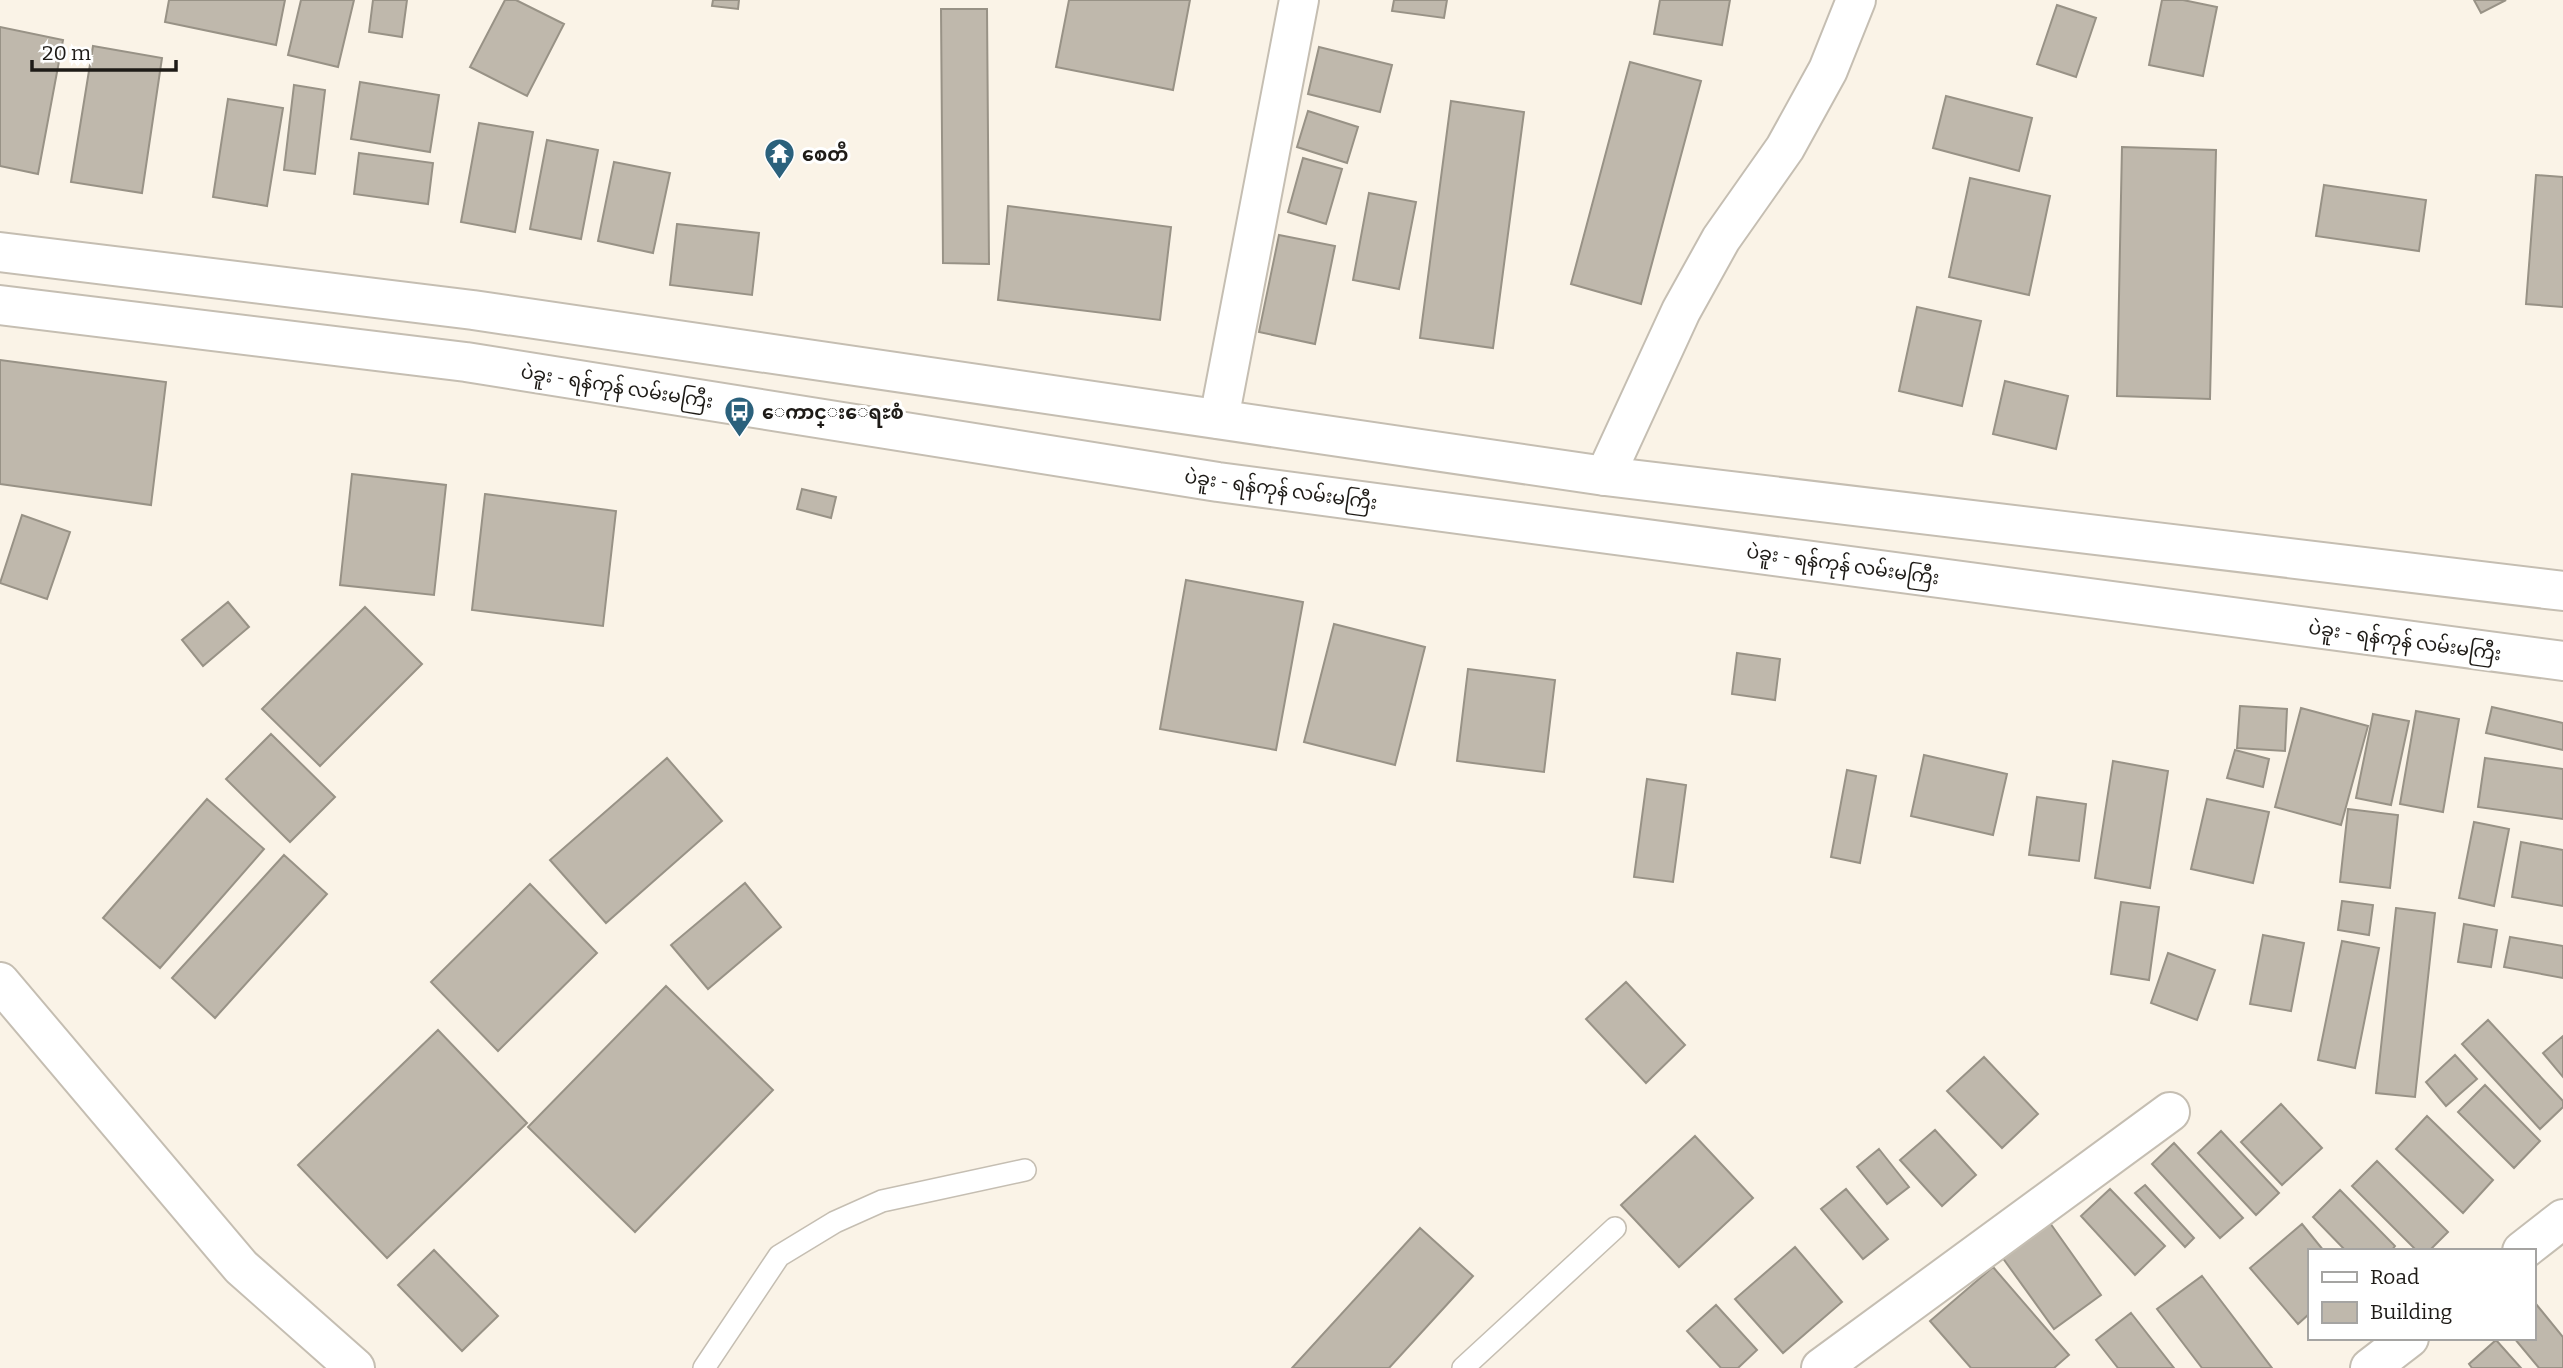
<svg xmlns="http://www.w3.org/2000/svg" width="2563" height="1368" font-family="Bitter,'Noto Sans Myanmar',serif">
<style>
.building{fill:#bfb8ac;stroke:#989286;stroke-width:2}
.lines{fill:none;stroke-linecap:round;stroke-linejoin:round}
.lane-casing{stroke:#c5beb2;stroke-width:24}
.street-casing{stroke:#c5beb2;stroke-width:42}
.secondary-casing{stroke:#c5beb2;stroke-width:42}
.highway-casing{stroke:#c5beb2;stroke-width:42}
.lane{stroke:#fff;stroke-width:21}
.street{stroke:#fff;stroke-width:38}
.secondary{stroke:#fff;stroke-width:38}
.highway{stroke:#fff;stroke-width:38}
.labels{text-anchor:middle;stroke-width:6;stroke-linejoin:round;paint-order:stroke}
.poi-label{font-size:19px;font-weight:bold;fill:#1e1b17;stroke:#fff;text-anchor:start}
.street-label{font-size:19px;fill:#1e1b17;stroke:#fff}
</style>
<rect width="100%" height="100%" fill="#faf3e7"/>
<path class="building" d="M 169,0 L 285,0 L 276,45 L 165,22 Z
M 301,0 L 354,0 L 338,67 L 288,55 Z
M 373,0 L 407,0 L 402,37 L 369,32 Z
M 505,0 L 516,0 L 564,24 L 527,96 L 470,67 Z
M 713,0 L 739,0 L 738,9 L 712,6 Z
M 1069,0 L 1190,0 L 1173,90 L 1056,67 Z
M 1394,0 L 1447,0 L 1444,18 L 1392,11 Z
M 1660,0 L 1730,0 L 1722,45 L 1654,34 Z
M 2162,0 L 2183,0 L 2217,7 L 2203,76 L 2149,65 Z
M 2474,0 L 2506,0 L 2481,13 Z
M 2057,5 L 2096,18 L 2076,77 L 2037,64 Z
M 941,9 L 987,9 L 989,264 L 943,263 Z
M 0,27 L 63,40 L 38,174 L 0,166 Z
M 93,46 L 162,58 L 142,193 L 71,182 Z
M 1319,47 L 1392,65 L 1380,112 L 1308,94 Z
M 1630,62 L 1701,81 L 1641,304 L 1571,284 Z
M 360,82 L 439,95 L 430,152 L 351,139 Z
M 294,85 L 325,90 L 315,174 L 284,170 Z
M 1946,96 L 2032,118 L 2019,171 L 1933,148 Z
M 228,99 L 283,108 L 267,206 L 213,197 Z
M 1451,101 L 1524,112 L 1493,348 L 1420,338 Z
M 1308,111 L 1358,127 L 1347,163 L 1297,147 Z
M 479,123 L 533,132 L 515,232 L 461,222 Z
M 547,140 L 598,150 L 581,239 L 530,229 Z
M 2122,147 L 2216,150 L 2210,399 L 2117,396 Z
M 359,153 L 433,163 L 428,204 L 354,194 Z
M 1303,158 L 1342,169 L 1326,224 L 1288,212 Z
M 614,162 L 670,173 L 653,253 L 598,241 Z
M 2536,175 L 2563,177 L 2563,307 L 2526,304 Z
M 1970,178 L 2050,196 L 2029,295 L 1949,277 Z
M 2324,185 L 2426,200 L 2419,251 L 2316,236 Z
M 1369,193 L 1416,202 L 1399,289 L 1353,280 Z
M 1008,206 L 1171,227 L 1160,320 L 998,300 Z
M 677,224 L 759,233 L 752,295 L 670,285 Z
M 1279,235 L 1335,246 L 1315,344 L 1259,332 Z
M 1917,307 L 1981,321 L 1962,406 L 1899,391 Z
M 0,360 L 166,382 L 151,505 L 0,484 Z
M 2005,381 L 2068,396 L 2056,449 L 1993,434 Z
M 352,474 L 446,485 L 434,595 L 340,585 Z
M 802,489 L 836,497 L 831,518 L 797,509 Z
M 485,494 L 616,511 L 603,626 L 472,610 Z
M 22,515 L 70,532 L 47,599 L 0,583 Z
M 1186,580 L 1303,602 L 1276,750 L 1160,729 Z
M 228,602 L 249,627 L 203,666 L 182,640 Z
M 365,607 L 422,664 L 320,766 L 262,709 Z
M 1334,624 L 1425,647 L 1395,765 L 1304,742 Z
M 1737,653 L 1780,659 L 1775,700 L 1732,694 Z
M 1468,669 L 1555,680 L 1544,772 L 1457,761 Z
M 2240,706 L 2287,709 L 2285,751 L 2237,748 Z
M 2492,707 L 2563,723 L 2563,750 L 2486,733 Z
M 2301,708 L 2368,726 L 2341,825 L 2275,807 Z
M 2416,711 L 2459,719 L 2443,812 L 2400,804 Z
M 2373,714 L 2409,721 L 2391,805 L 2356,798 Z
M 271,734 L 335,797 L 290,842 L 226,779 Z
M 2235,750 L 2269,759 L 2263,787 L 2227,778 Z
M 1924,755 L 2007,774 L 1993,835 L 1911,816 Z
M 667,758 L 722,821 L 606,923 L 550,860 Z
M 2485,758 L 2563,769 L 2563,819 L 2478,807 Z
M 2113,761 L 2168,771 L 2150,888 L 2095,878 Z
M 1847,770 L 1876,776 L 1860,863 L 1831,857 Z
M 1647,779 L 1686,785 L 1673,882 L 1634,877 Z
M 2037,797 L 2086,804 L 2079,861 L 2029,855 Z
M 207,799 L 264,849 L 160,968 L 103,918 Z
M 2207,799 L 2269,812 L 2253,883 L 2191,869 Z
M 2348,809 L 2398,815 L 2390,888 L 2340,882 Z
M 2474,822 L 2509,829 L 2494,906 L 2459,898 Z
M 2521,842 L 2563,850 L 2563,906 L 2512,897 Z
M 284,855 L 327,894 L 215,1018 L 172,978 Z
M 745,883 L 781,927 L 708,989 L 671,945 Z
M 530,884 L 597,953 L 498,1051 L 431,982 Z
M 2342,901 L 2373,905 L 2369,935 L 2338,930 Z
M 2121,902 L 2159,907 L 2149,980 L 2111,974 Z
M 2396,908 L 2435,913 L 2415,1097 L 2376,1093 Z
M 2464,924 L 2497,930 L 2491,967 L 2458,962 Z
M 2263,935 L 2304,943 L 2291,1011 L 2250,1004 Z
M 2510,937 L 2563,946 L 2563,978 L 2504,967 Z
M 2342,941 L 2379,948 L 2355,1068 L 2318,1060 Z
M 2168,953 L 2215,970 L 2197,1020 L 2151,1003 Z
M 1626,982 L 1685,1045 L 1646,1083 L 1586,1019 Z
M 666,986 L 773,1090 L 635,1232 L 528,1127 Z
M 2488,1020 L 2563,1101 L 2563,1107 L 2540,1129 L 2462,1044 Z
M 438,1030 L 527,1123 L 387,1258 L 298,1165 Z
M 2563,1036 L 2563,1077 L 2543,1053 Z
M 2455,1055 L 2477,1079 L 2446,1106 L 2426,1082 Z
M 1984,1057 L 2038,1114 L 2002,1148 L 1947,1091 Z
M 2485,1085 L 2540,1141 L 2514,1168 L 2458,1112 Z
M 2281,1104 L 2322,1148 L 2282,1185 L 2241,1142 Z
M 2427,1116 L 2493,1180 L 2463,1213 L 2396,1149 Z
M 1935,1130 L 1976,1175 L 1942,1206 L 1900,1160 Z
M 2221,1131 L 2279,1193 L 2256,1215 L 2198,1153 Z
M 1695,1136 L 1753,1198 L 1679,1267 L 1621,1205 Z
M 2174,1143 L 2243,1218 L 2220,1238 L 2152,1164 Z
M 1879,1149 L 1909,1187 L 1887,1204 L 1857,1167 Z
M 2377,1161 L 2448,1232 L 2429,1251 L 2417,1251 L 2352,1186 Z
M 2145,1185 L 2194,1238 L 2185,1247 L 2135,1193 Z
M 1846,1189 L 1888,1239 L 1863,1259 L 1821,1209 Z
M 2110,1189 L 2165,1246 L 2135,1275 L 2081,1216 Z
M 2340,1190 L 2395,1246 L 2391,1251 L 2346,1251 L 2313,1217 Z
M 2050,1223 L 2101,1295 L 2054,1329 L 2002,1257 Z
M 2302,1224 L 2324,1251 L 2309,1251 L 2309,1314 L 2298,1324 L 2250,1268 Z
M 1420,1228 L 1473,1276 L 1389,1368 L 1292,1368 Z
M 1795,1247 L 1842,1302 L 1783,1353 L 1735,1299 Z
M 434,1250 L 498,1316 L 462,1351 L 398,1285 Z
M 1993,1267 L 2069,1355 L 2054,1368 L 1971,1368 L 1930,1321 Z
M 2202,1276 L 2272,1368 L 2202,1368 L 2157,1309 Z
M 2536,1304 L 2563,1337 L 2563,1368 L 2539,1368 L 2514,1338 L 2533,1338 L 2533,1306 Z
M 1716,1305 L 1757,1350 L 1738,1368 L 1721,1368 L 1687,1331 Z
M 2131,1313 L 2174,1368 L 2118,1368 L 2096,1340 Z
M 2496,1340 L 2521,1368 L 2472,1368 L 2469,1364 Z"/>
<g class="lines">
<defs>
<path id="lane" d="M 704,1368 L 779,1256 L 835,1222 L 882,1201 L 1025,1170
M 1463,1368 L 1615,1228"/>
<path id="street" d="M 1219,419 L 1299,0
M 1605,476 L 1681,311 L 1721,239 L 1785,148 L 1828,70 L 1856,0
M 2522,1251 L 2563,1219
M 1821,1368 L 2170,1112
M 2370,1368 L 2409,1338"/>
<path id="secondary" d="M 0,982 L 241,1267 L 355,1368"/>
<path id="highway" d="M 0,252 L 473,310 L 1605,476 L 2563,591
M 0,305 L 466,362 L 1218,482 L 2563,661"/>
</defs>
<use href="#lane" class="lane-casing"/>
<use href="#street" class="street-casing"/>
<use href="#secondary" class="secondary-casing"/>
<use href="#highway" class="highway-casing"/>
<use href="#lane" class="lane"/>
<use href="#street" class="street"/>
<use href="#secondary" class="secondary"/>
<use href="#highway" class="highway"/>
</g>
<defs>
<symbol id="temple-pin" viewBox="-11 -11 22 30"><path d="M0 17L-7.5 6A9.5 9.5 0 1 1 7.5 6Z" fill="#2b617c" stroke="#fff"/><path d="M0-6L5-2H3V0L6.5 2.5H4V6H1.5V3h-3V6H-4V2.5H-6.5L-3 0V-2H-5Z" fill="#fff"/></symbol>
<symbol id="bus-pin" viewBox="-11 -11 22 30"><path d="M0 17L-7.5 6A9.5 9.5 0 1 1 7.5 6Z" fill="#2b617c" stroke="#fff"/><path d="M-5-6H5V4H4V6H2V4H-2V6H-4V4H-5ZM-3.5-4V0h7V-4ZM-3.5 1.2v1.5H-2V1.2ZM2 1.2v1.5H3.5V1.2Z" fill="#fff"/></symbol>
</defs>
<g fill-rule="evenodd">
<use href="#temple-pin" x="762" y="136" width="35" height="47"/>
<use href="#bus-pin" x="722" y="394" width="35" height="47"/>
</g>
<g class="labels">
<g class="poi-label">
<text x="802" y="161">စေတီ</text>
<text x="762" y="419">ေကာင္းေရႊစံ</text>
</g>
<g class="street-label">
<text transform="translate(617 386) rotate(9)" y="7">ပဲခူး - ရန်ကုန် လမ်းမကြီး</text>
<text transform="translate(1281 489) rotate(8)" y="7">ပဲခူး - ရန်ကုန် လမ်းမကြီး</text>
<text transform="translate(1843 564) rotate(8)" y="7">ပဲခူး - ရန်ကုန် လမ်းမကြီး</text>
<text transform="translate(2405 640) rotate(8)" y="7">ပဲခူး - ရန်ကုန် လမ်းမကြီး</text>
</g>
</g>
<rect x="2308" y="1249" width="228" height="91" fill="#ffffff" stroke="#a5a4a2" stroke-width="2"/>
<rect x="2322" y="1272" width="35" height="10" fill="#ffffff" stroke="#a5a4a2" stroke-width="2"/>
<text x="2370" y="1284" font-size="21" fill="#1e1b17">Road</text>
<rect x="2322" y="1302" width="35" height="21" fill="#bfb8ac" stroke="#a5a4a2" stroke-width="2"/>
<text x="2370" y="1319" font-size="21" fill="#1e1b17">Building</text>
<path d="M32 60v10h144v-10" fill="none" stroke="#1e1b17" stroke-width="3.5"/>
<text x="42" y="60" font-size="21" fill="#1e1b17" stroke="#ffffff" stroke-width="5" paint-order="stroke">20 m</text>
</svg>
